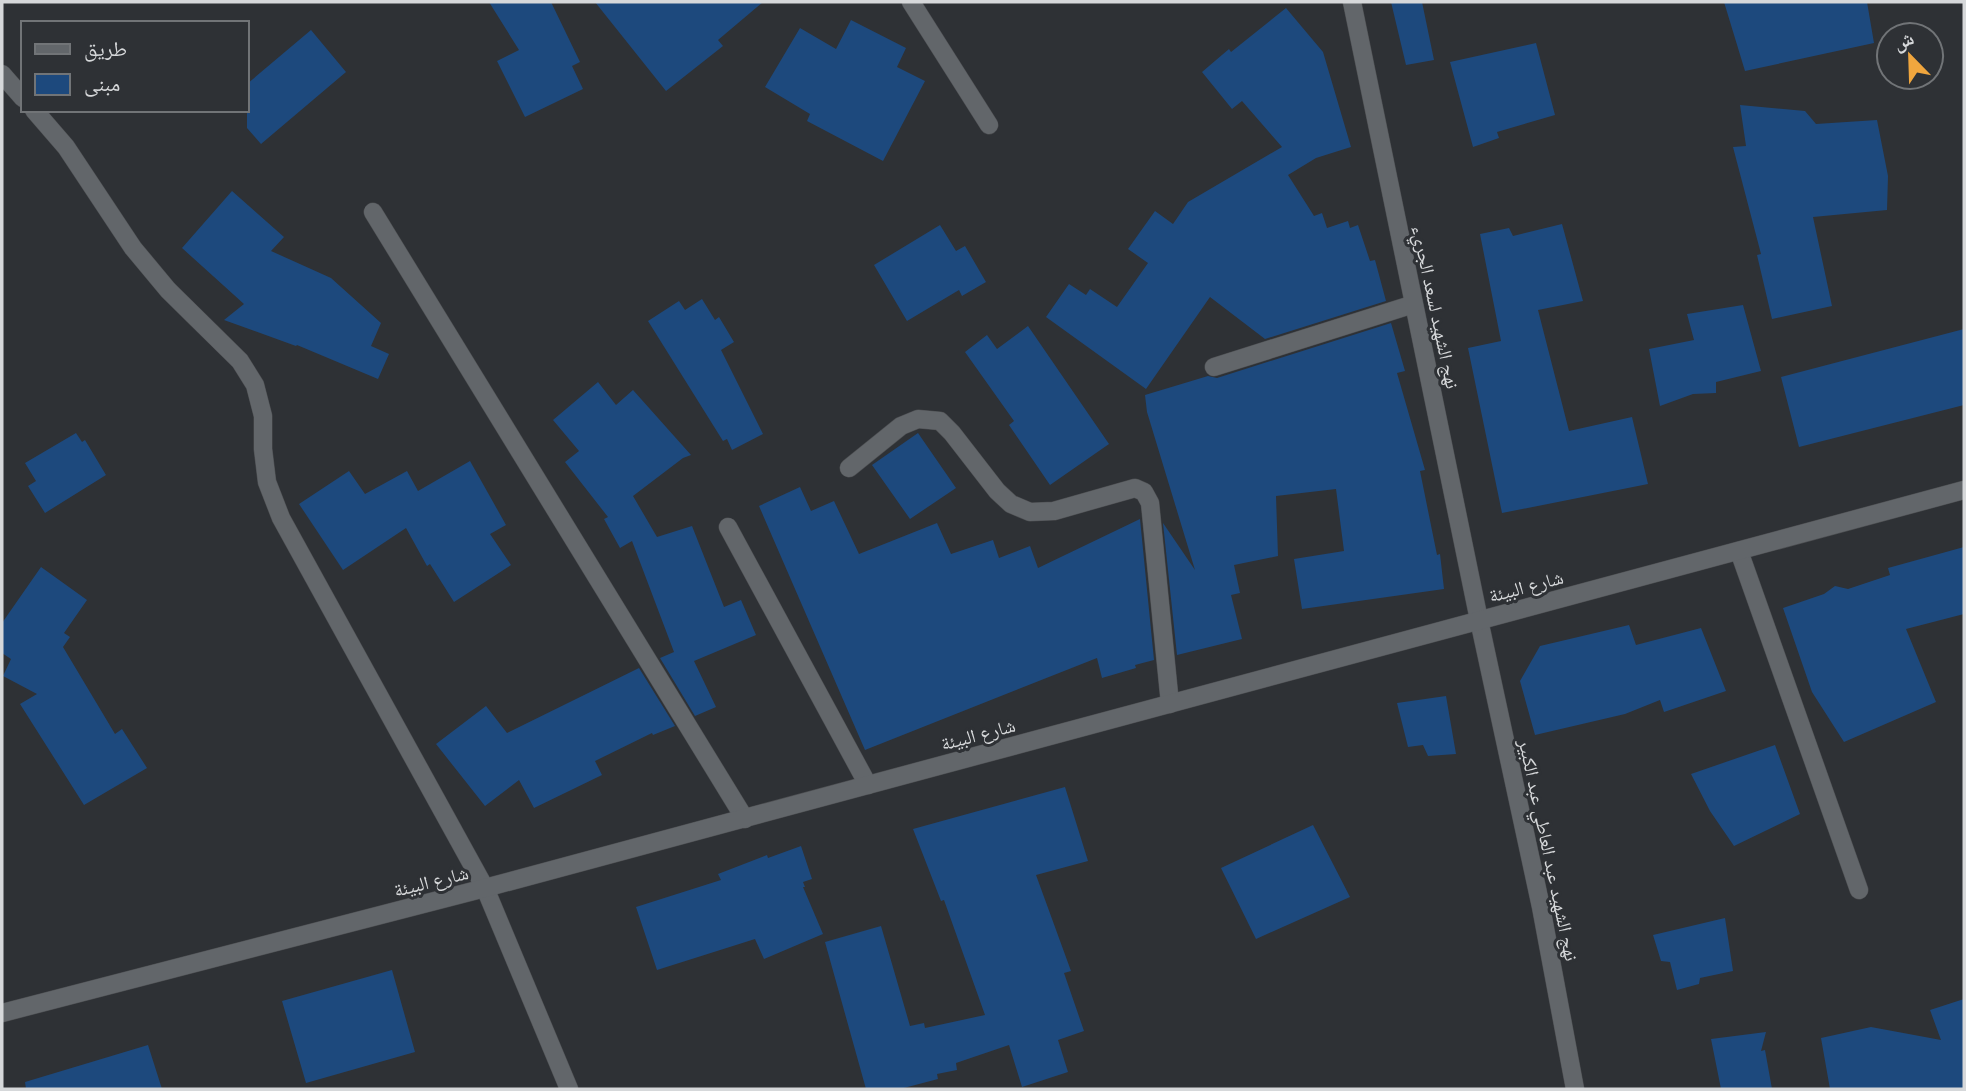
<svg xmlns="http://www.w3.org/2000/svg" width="1966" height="1091" font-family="'Noto Serif','Noto Naskh Arabic',serif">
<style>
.building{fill:#1d497d}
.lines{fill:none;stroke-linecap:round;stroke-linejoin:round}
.street-casing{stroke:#4c4e51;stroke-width:19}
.secondary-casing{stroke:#4c4e51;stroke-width:19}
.street{stroke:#62666a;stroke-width:18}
.secondary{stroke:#62666a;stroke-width:18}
.labels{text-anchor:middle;stroke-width:6;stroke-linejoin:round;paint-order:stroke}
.street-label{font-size:19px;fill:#d6d8da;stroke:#2e3135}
</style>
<rect width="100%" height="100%" fill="#2e3135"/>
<path class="building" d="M 489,2 L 551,2 L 580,62 L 572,66 L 583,89 L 525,117 L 497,61 L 519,50 Z
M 595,2 L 763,2 L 718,40 L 723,46 L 666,91 Z
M 1391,2 L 1422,2 L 1434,60 L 1406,65 Z
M 1724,2 L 1867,2 L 1874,43 L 1745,71 Z
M 1286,8 L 1323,52 L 1351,147 L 1316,158 L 1288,175 L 1314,216 L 1322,213 L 1327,228 L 1348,221 L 1350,228 L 1358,225 L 1370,261 L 1375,260 L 1386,301 L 1265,339 L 1210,297 L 1146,389 L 1046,317 L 1069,284 L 1086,295 L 1090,289 L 1117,307 L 1148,263 L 1128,249 L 1155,211 L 1173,224 L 1188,202 L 1282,147 L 1242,101 L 1232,109 L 1202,72 L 1229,49 L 1231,52 Z
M 851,20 L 906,48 L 897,67 L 925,81 L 883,161 L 807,121 L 810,114 L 765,87 L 800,28 L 836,49 Z
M 311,30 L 346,72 L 261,144 L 247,128 L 247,84 Z
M 1536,43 L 1555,115 L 1497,132 L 1499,138 L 1473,147 L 1450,62 Z
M 1740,105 L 1805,111 L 1816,124 L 1877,120 L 1888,176 L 1887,210 L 1813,217 L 1832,306 L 1772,319 L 1757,255 L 1761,254 L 1733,147 L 1746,146 Z
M 232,191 L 284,237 L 271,251 L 331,278 L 381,323 L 371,346 L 389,354 L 378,379 L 297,345 L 296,346 L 224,320 L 244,304 L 182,248 Z
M 1562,224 L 1583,301 L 1538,310 L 1569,431 L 1632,417 L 1648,484 L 1502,513 L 1468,348 L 1501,341 L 1480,234 L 1509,228 L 1513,236 Z
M 940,225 L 956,251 L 965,246 L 986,282 L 962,296 L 959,290 L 907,321 L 874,265 Z
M 702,299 L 715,320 L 719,317 L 734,342 L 721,350 L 763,434 L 732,450 L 727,439 L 723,441 L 648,321 L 679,301 L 685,310 Z
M 1743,305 L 1761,371 L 1716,382 L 1716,393 L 1693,394 L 1660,406 L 1649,349 L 1694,340 L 1687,314 Z
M 1391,323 L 1405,371 L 1397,373 L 1425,470 L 1420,471 L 1437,555 L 1440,554 L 1444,589 L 1302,609 L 1294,559 L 1344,551 L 1336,489 L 1276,496 L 1278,556 L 1234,565 L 1240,593 L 1231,595 L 1242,639 L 1177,655 L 1163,523 L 1195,570 L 1147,412 L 1145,395 L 1208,376 L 1217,378 Z
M 1028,326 L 1109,444 L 1050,485 L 1009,425 L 1014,421 L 965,352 L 987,335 L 997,349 Z
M 1964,329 L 1964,405 L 1799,447 L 1781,377 Z
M 598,382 L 616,405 L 633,390 L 691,455 L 683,458 L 633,496 L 657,537 L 692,526 L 724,607 L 741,600 L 756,635 L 694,661 L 716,707 L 695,716 L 660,658 L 674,652 L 632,541 L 620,548 L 604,519 L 608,517 L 565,462 L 579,451 L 553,420 Z
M 76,433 L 82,442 L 85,440 L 106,475 L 45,513 L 28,486 L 36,481 L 25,463 Z
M 918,433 L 956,488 L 910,519 L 872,465 Z
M 470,461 L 506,525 L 490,534 L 511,565 L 454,602 L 430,564 L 427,566 L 406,528 L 343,570 L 299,504 L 349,471 L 365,494 L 407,471 L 418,491 Z
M 800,487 L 811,511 L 834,501 L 859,554 L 937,523 L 951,554 L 993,540 L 999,558 L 1030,546 L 1038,568 L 1140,519 L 1154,660 L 1135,665 L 1136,668 L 1102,678 L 1097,658 L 865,750 L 759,506 Z
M 1964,547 L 1964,614 L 1906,629 L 1936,702 L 1844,742 L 1812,692 L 1783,608 L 1824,594 L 1835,586 L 1848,589 L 1890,575 L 1888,568 Z
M 41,567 L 87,600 L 64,633 L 70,637 L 63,647 L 115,734 L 122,729 L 147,768 L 84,805 L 20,704 L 37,694 L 3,676 L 11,659 L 2,653 L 2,623 Z
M 1629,625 L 1636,645 L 1701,628 L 1726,691 L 1664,712 L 1660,700 L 1625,714 L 1535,735 L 1520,681 L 1540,646 Z
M 639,668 L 675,726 L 653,735 L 652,733 L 595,761 L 602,775 L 534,808 L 519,780 L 485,806 L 436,744 L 486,706 L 507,733 Z
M 1446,696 L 1456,754 L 1428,756 L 1423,745 L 1408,747 L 1397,703 Z
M 1775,745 L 1800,814 L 1734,846 L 1710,811 L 1691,774 Z
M 1065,787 L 1088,861 L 1036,875 L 1071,971 L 1064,973 L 1084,1031 L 1058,1040 L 1068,1072 L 1022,1087 L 1009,1045 L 956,1063 L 957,1070 L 937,1074 L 938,1079 L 900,1089 L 866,1089 L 825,942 L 881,926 L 910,1026 L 924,1023 L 925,1028 L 985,1015 L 944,900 L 941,901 L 913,829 Z
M 1313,825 L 1350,897 L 1256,939 L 1221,868 Z
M 801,846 L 812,879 L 803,882 L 805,887 L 803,887 L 823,934 L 764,959 L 755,939 L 657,970 L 636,907 L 721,880 L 718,874 L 767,855 L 768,858 Z
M 1725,918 L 1733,971 L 1700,978 L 1699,984 L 1677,990 L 1670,962 L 1661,961 L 1653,935 Z
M 392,970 L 415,1052 L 306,1083 L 282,1001 Z
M 1964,999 L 1964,1089 L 1830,1089 L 1821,1038 L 1871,1027 L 1941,1040 L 1930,1010 Z
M 1766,1032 L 1761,1051 L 1765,1050 L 1772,1089 L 1721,1089 L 1711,1039 Z
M 148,1045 L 162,1089 L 26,1089 L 25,1082 Z"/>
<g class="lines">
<defs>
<path id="street" d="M 911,2 L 989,125
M 1352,2 L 1479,620 L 1541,907 L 1575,1089
M 2,74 L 23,98
M 34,110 L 66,147 L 133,248 L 168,290 L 240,361 L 255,385 L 263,416 L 263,449 L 267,482 L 281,518 L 485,888 L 569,1089
M 373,212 L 745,819
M 1214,367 L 1414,304
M 849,468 L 901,426 L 918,419 L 940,421 L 952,433 L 997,491 L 1011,504 L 1030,512 L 1054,511 L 1135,488 L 1144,492 L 1150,503 L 1170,704
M 728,527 L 868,785
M 1739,551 L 1859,890"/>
<path id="secondary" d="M 2,1013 L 485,888 L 1964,490"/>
</defs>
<use href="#street" class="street-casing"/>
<use href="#secondary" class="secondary-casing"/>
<use href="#street" class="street"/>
<use href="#secondary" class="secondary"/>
</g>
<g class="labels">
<g class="street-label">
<text transform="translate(1436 307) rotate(78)" y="7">نهج الشهيد لسعد الجريء</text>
<text transform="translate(1526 586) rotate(-15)" y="7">شارع البيئة</text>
<text transform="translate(978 734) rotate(-15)" y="7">شارع البيئة</text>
<text transform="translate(1549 850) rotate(78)" y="7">نهج الشهيد عبد العاطي عبد الكبير</text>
<text transform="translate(431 881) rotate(-14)" y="7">شارع البيئة</text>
</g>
</g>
<rect width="1966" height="1091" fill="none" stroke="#d6d8da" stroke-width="7"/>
<rect x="21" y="21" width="228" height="91" fill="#2e3135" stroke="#717477" stroke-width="2"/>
<rect x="35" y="44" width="35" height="10" fill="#62666a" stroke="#717477" stroke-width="2"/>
<text x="84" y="56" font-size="21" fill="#d6d8da">طريق</text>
<rect x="35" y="74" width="35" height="21" fill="#1d497d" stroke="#717477" stroke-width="2"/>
<text x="84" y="91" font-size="21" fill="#d6d8da">مبنى</text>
<g transform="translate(1910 56) rotate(337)"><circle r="33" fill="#2e3135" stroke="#717477" stroke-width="2"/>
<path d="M0-5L12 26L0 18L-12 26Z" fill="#f0a63e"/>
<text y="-10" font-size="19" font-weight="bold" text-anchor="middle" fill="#d6d8da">ش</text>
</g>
</svg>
